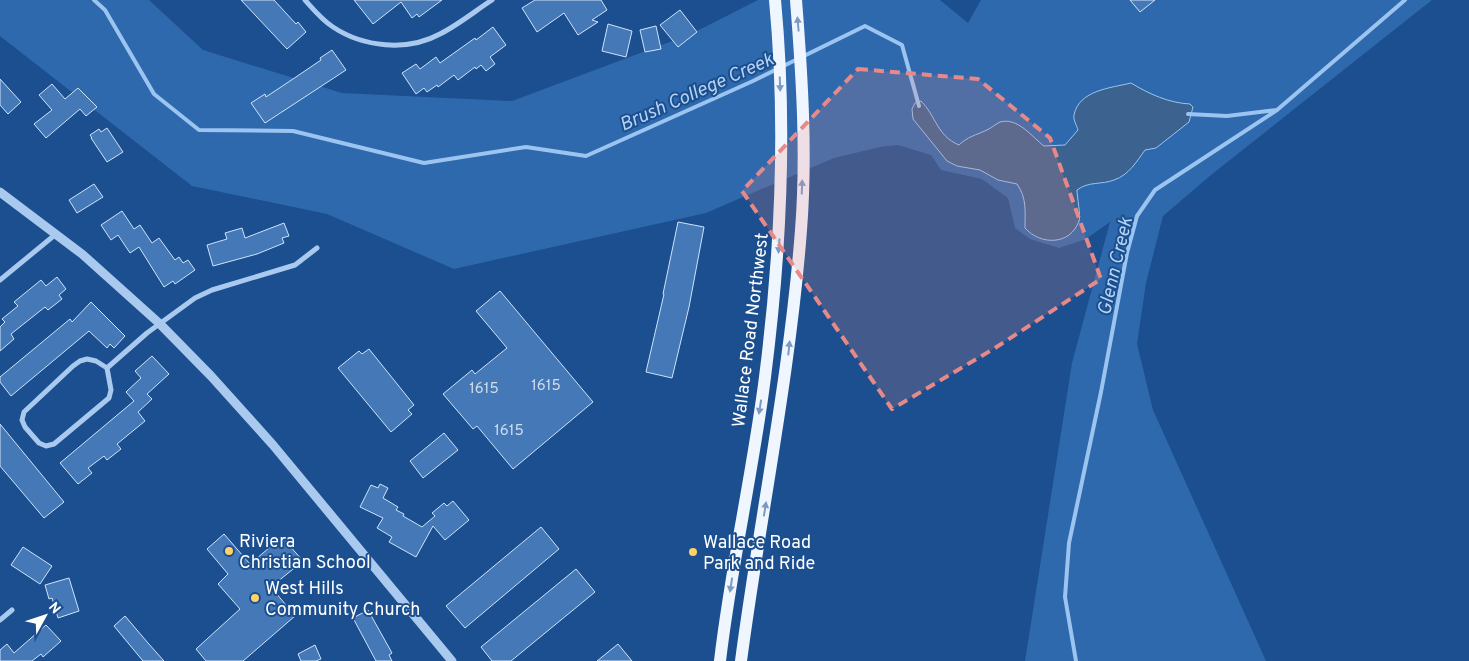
<svg xmlns="http://www.w3.org/2000/svg" width="1469" height="661" font-family="Overpass,sans-serif">
<style>
.green{fill:#2e69ad}
.water{fill:#3c6290;stroke:#9cc4f0}
.lines{fill:none;stroke-linecap:round;stroke-linejoin:round}
.stream{stroke:#9cc4f0;stroke-width:4}
.building{fill:#4478b7;stroke:#cfe3fa}
.minor{stroke:#a9c9ee;stroke-width:5}
.tertiary{stroke:#a9c9ee;stroke-width:9}
.primary{stroke:#f0f6ff;stroke-width:12}
.oneway{fill:#7b9ac1}
.marked{fill:#e88989;fill-opacity:0.2;stroke:#e88989;stroke-width:4;stroke-dasharray:10 6;stroke-linejoin:round}
.poi-dot{fill:#ffd166;stroke:#1b4f8f;stroke-width:2}
.labels{text-anchor:middle;stroke-width:4;stroke-linejoin:round;paint-order:stroke}
.number-label{font-size:15px;fill:#d0dded}
.street-label{font-size:18px;fill:#fff;stroke:#1b4f8f}
.poi-label{font-size:18px;fill:#fff;stroke:#1b4f8f;text-anchor:start}
.water-label{font-size:19px;font-style:italic;fill:#b5d3f5;stroke:#1b4f8f}
</style>
<rect width="100%" height="100%" fill="#1b4f8f"/>
<path class="green" d="M 0,0 L 149,0 L 203,50 L 342,93 L 512,101 L 691,34 L 758,0 L 940,0 L 968,23 L 981,0 L 1432,0 L 1211,175 L 1163,216 L 1146,283 L 1137,344 L 1153,410 L 1266,661 L 1025,661 L 1072,363 L 1110,222 L 1086,239 L 1059,248 L 1030,239 L 1015,228 L 1008,198 L 982,179 L 941,170 L 931,155 L 898,145 L 880,147 L 834,158 L 706,213 L 454,269 L 327,214 L 192,186 L 0,36 Z"/>
<path class="water" d="M 1131,83 C 1149,94 1169,103 1190,104 L 1193,107 L 1189,122 L 1156,148 L 1145,150 C 1137,161 1129,175 1114,180 C 1101,185 1089,181 1077,190 C 1077,197 1081,216 1079,221 C 1070,246 1040,245 1025,228 C 1025,212 1027,198 1017,184 L 998,180 L 980,170 L 957,166 L 947,161 L 913,119 L 912,109 L 915,103 L 921,101 C 936,116 937,136 959,145 C 967,137 976,135 987,130 C 991,128 996,124 1000,122 C 1018,117 1032,137 1044,146 L 1065,145 L 1078,130 C 1077,126 1073,120 1074,115 C 1079,90 1111,88 1131,83 Z"/>
<g class="lines">
<path class="stream" d="M 94,0 L 105,10 L 154,94 L 199,130 L 293,131 L 424,163 L 526,147 L 586,156 L 753,81 L 865,26 L 902,45 L 919,106
M 1188,114 L 1227,116 L 1277,110
M 1076,661 L 1065,597 L 1069,543 L 1101,392 L 1127,253 L 1137,216 L 1155,190 L 1277,110 L 1405,0"/>
</g>
<path class="building" d="M 241,0 L 274,0 L 296,24 L 298,22 L 306,32 L 287,49 Z
M 354,0 L 442,0 L 419,17 L 417,14 L 412,18 L 401,2 L 373,24 Z
M 535,0 L 601,0 L 607,10 L 592,20 L 598,22 L 578,35 L 564,13 L 537,32 L 522,8 Z
M 1130,0 L 1155,0 L 1140,12 Z
M 680,10 L 697,32 L 678,47 L 660,25 Z
M 608,24 L 632,31 L 626,57 L 602,51 Z
M 656,26 L 661,49 L 645,52 L 640,30 Z
M 493,27 L 506,45 L 490,57 L 495,64 L 486,71 L 481,65 L 476,69 L 475,67 L 458,80 L 454,75 L 438,87 L 437,85 L 427,92 L 424,88 L 416,94 L 402,73 L 416,64 L 420,69 L 436,57 L 440,63 L 475,38 L 476,40 Z
M 332,50 L 346,70 L 265,123 L 251,103 L 265,94 L 266,97 L 290,81 L 321,60 L 320,58 Z
M 0,79 L 21,102 L 8,114 L 0,105 Z
M 52,84 L 65,99 L 78,88 L 97,107 L 86,116 L 80,109 L 46,138 L 34,124 L 52,110 L 39,95 Z
M 107,128 L 123,152 L 107,162 L 91,138 L 92,138 L 90,135 L 99,129 L 101,132 Z
M 94,184 L 103,197 L 77,213 L 69,200 Z
M 122,211 L 134,229 L 140,225 L 152,243 L 159,238 L 175,260 L 179,257 L 183,263 L 188,260 L 195,270 L 175,284 L 173,281 L 164,287 L 139,247 L 130,253 L 118,235 L 111,240 L 101,225 Z
M 678,222 L 704,227 L 689,307 L 672,378 L 646,372 L 664,294 L 663,294 Z
M 284,223 L 289,236 L 282,238 L 284,243 L 257,254 L 213,266 L 207,245 L 227,239 L 225,233 L 242,228 L 245,238 Z
M 57,277 L 66,289 L 59,295 L 62,299 L 48,310 L 45,307 L 11,334 L 14,339 L 0,351 L 0,327 L 5,322 L 2,319 L 18,306 L 14,302 L 41,280 L 46,286 Z
M 500,291 L 593,402 L 513,469 L 477,426 L 473,429 L 443,394 L 472,370 L 475,374 L 507,348 L 476,311 Z
M 91,302 L 125,336 L 114,348 L 110,344 L 107,348 L 89,331 L 11,396 L 0,382 L 0,377 L 70,319 L 72,322 Z
M 369,349 L 414,405 L 408,410 L 412,414 L 391,432 L 338,368 L 359,351 L 362,354 Z
M 152,356 L 169,374 L 147,394 L 152,399 L 138,412 L 145,421 L 117,444 L 121,449 L 107,460 L 104,456 L 88,468 L 92,473 L 78,484 L 60,463 L 134,401 L 126,392 L 141,378 L 135,371 Z
M 0,424 L 64,502 L 44,518 L 0,466 Z
M 444,433 L 458,450 L 423,478 L 410,461 Z
M 380,484 L 388,488 L 383,498 L 398,507 L 396,510 L 404,514 L 403,516 L 422,527 L 435,516 L 432,513 L 444,503 L 447,506 L 453,501 L 469,520 L 445,540 L 433,526 L 416,557 L 389,542 L 392,537 L 377,528 L 383,518 L 360,507 L 371,485 L 378,488 Z
M 541,527 L 559,549 L 465,628 L 446,606 Z
M 224,534 L 250,564 L 282,537 L 303,561 L 271,587 L 295,616 L 243,661 L 206,661 L 196,649 L 240,609 L 218,584 L 228,574 L 207,549 Z
M 23,547 L 52,566 L 40,584 L 11,565 Z
M 576,569 L 595,592 L 511,661 L 492,661 L 481,647 Z
M 69,578 L 79,611 L 58,618 L 52,598 L 49,599 L 45,585 Z
M 368,610 L 392,653 L 389,655 L 392,661 L 376,661 L 353,618 Z
M 125,616 L 148,643 L 164,661 L 143,661 L 114,626 Z
M 46,625 L 61,641 L 43,657 L 41,654 L 32,661 L 0,661 L 0,650 L 7,644 L 14,653 Z
M 618,644 L 632,661 L 597,661 Z
M 315,645 L 321,659 L 316,661 L 301,661 L 298,654 Z"/>
<g class="lines">
<path class="minor" d="M 305,0 C 313,9 322,20 333,27 C 363,47 407,52 440,34 C 458,25 475,11 492,0
M 0,280 L 56,234
M 87,359 L 96,361 L 107,368 L 111,390 L 109,398 L 54,444 L 46,446 L 39,443 L 25,427 L 22,420 L 24,412 L 73,366 L 80,361 Z
M 107,368 L 147,333 L 195,298 L 212,290 L 295,265 L 317,248
M 0,620 L 12,610"/>
<path class="tertiary" d="M 0,192 L 82,254 L 160,324 L 211,376 L 273,445 L 452,661"/>
<path class="primary" d="M 720,661 C 731,566 753,472 765,377 C 781,252 787,126 775,0
M 741,661 C 760,517 790,375 801,230 C 807,154 802,76 796,0"/>
</g>
<defs><path id="oneway-solid" d="M-6-.8H1V-3.2L6.5 0L1 3.2V.8H-6Z" transform="scale(1.25)"/></defs>
<g class="oneway">
<use href="#oneway-solid" transform="translate(798 24) rotate(-95)"/>
<use href="#oneway-solid" transform="translate(780 84) rotate(88)"/>
<use href="#oneway-solid" transform="translate(802 187) rotate(-88)"/>
<use href="#oneway-solid" transform="translate(779 246) rotate(94)"/>
<use href="#oneway-solid" transform="translate(789 348) rotate(-84)"/>
<use href="#oneway-solid" transform="translate(760 407) rotate(99)"/>
<use href="#oneway-solid" transform="translate(765 509) rotate(-81)"/>
<use href="#oneway-solid" transform="translate(731 585) rotate(99)"/>
</g>
<path class="marked" d="M 858,69 L 978,79 L 1050,138 L 1101,279 L 995,348 L 892,409 L 742,191 Z"/>
<g class="poi-dot">
<circle cx="229" cy="551" r="5"/>
<circle cx="693" cy="552" r="5"/>
<circle cx="255" cy="598" r="5"/>
</g>
<g class="labels">
<g class="number-label">
<text x="546" y="390">1615</text>
<text x="484" y="393">1615</text>
<text x="509" y="435">1615</text>
</g>
<g class="street-label">
<text transform="translate(750 330) rotate(-83)" y="6">Wallace Road Northwest</text>
</g>
<g class="poi-label">
<text x="239" y="547">Riviera<tspan x="239" dy="21">Christian School</tspan></text>
<text x="703" y="548">Wallace Road<tspan x="703" dy="21">Park and Ride</tspan></text>
<text x="265" y="594">West Hills<tspan x="265" dy="21">Community Church</tspan></text>
</g>
<g class="water-label">
<text transform="translate(696 91) rotate(-24)" y="7">Brush College Creek</text>
<text transform="translate(1114 266) rotate(-77)" y="7">Glenn Creek</text>
</g>
</g>
<g transform="translate(45 616) rotate(50)" stroke="#1b4f8f" stroke-width="4" paint-order="stroke">
<path d="M0-4L9 19L0 12L-9 19Z" fill="#ffffff"/>
<text y="-8" font-size="14" font-weight="bold" text-anchor="middle" fill="#ffffff">N</text>
</g>
</svg>
